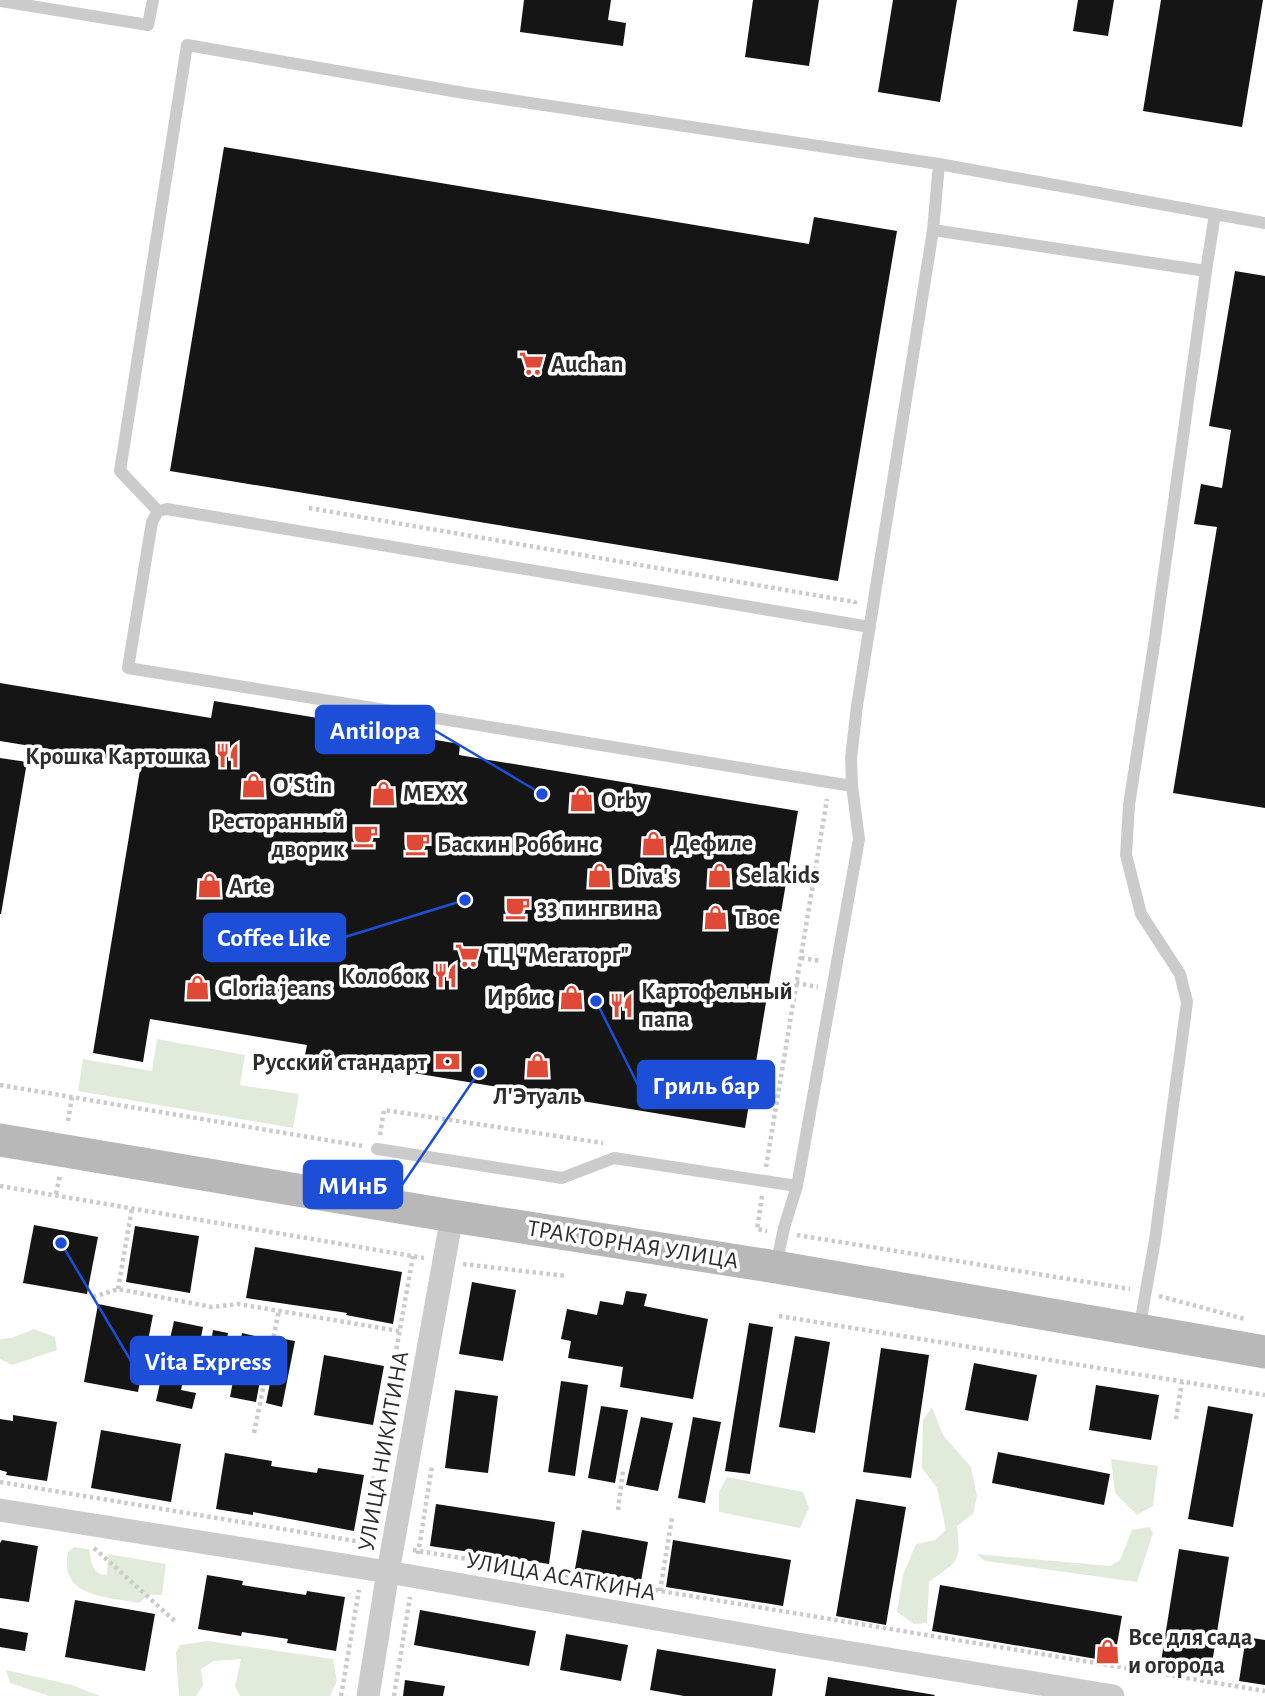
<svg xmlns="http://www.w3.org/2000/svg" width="1265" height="1696" font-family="'Alegreya Sans',sans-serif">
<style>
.green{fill:#e1ebdc}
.building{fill:#151515}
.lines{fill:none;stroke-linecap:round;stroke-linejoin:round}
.path{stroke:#cbcbcb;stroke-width:4.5;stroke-dasharray:3.5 3.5;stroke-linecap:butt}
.lane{stroke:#cbcbcb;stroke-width:12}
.street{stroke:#cbcbcb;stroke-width:23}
.secondary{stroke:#b8b8b8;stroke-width:33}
.labels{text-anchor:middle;stroke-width:7;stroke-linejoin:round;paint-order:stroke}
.poi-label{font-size:24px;font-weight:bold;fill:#2e2e2e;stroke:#fff;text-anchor:start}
.street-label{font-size:24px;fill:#2e2e2e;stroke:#fff}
.leader{fill:none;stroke:#1d4ed8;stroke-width:2.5}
.callout-dot{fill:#1d4ed8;stroke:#fff;stroke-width:2.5}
.callout{fill:#1d4ed8;stroke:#1d4ed8;stroke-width:2.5}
.callout-label{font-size:26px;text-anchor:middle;font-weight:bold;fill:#fff}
</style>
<rect width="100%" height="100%" fill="#fff"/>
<path class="green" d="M 157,1039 L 245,1055 L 240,1085 L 299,1094 L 293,1128 L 78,1091 L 83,1059 L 152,1071 Z
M 34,1329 L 55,1337 L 57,1350 L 12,1365 L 0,1359 L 0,1339 L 11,1338 Z
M 932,1407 L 943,1435 L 971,1467 L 977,1496 L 973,1514 L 957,1526 C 961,1564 959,1560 929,1582 L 927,1623 L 914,1624 L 897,1612 L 903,1575 L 916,1544 L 935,1540 L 946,1530 L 937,1488 L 922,1468 L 923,1420 Z
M 1111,1459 L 1158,1466 L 1153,1506 L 1137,1515 L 1115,1493 Z
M 727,1477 L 803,1492 L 809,1508 L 800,1528 L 719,1512 L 719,1492 Z
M 1149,1527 L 1153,1533 L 1137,1582 L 985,1561 L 976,1554 L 1110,1566 L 1120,1560 L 1132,1530 Z
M 74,1547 L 89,1549 C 91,1561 92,1575 107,1575 L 108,1554 L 166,1564 L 162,1595 L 148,1595 L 139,1603 C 106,1596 59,1598 68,1552 Z
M 208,1641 L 333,1659 L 337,1681 L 330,1696 L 240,1696 L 235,1686 L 241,1659 L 214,1661 L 201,1669 L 203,1685 L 196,1696 L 179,1696 L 176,1653 L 180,1645 Z
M 6,1670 L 72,1685 L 100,1696 L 49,1696 L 10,1683 Z"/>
<path class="building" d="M 524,0 L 611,0 L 608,20 L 626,23 L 623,46 L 520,32 Z
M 753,0 L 819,0 L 809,66 L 745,57 Z
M 893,0 L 957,0 L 940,102 L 878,92 Z
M 1078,0 L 1114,0 L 1108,36 L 1073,31 Z
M 1161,0 L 1263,0 L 1242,127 L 1143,111 Z
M 224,147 L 809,244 L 814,217 L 897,231 L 838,581 L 170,471 Z
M 1235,271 L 1265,276 L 1265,808 L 1173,793 L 1217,527 L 1194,524 L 1201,484 L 1222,488 L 1231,430 L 1209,426 Z
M 0,683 L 211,718 L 214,701 L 324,719 L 321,735 L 367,742 L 369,729 L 460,744 L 459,755 L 798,811 L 745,1128 L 305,1055 L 307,1045 L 150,1019 L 143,1062 L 93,1053 L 141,764 L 0,741 Z
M 0,758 L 27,762 L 1,914 L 0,914 Z
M 34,1225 L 98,1237 L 87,1294 L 23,1283 Z
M 135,1226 L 199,1236 L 190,1293 L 126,1282 Z
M 255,1247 L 402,1272 L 393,1324 L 346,1315 L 347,1313 L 341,1312 L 246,1298 Z
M 472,1282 L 516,1290 L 503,1361 L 459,1354 Z
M 626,1291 L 647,1294 L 644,1306 L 708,1319 L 693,1399 L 620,1387 L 623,1367 L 568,1358 L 571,1341 L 561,1339 L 567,1309 L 597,1315 L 600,1301 L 623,1305 Z
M 98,1304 L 153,1315 L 138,1392 L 84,1382 Z
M 174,1321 L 203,1327 L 199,1347 L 191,1344 L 181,1390 L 196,1393 L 192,1409 L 156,1401 Z
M 749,1323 L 773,1327 L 750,1474 L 725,1471 Z
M 213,1330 L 228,1333 L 225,1351 L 210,1349 Z
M 242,1333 L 268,1339 L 256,1402 L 230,1397 Z
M 795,1336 L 830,1342 L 815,1433 L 779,1427 Z
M 279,1338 L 295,1341 L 282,1407 L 266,1403 Z
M 881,1348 L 929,1355 L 911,1478 L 863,1472 Z
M 324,1355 L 384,1366 L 373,1425 L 314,1415 Z
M 974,1363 L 1037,1375 L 1028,1421 L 965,1410 Z
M 561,1381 L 588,1385 L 575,1476 L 548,1472 Z
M 1096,1385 L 1159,1395 L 1151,1440 L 1089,1430 Z
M 455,1390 L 498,1396 L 488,1473 L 445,1468 Z
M 601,1406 L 628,1410 L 615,1483 L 588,1478 Z
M 1208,1406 L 1253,1414 L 1233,1527 L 1188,1519 Z
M 13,1415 L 57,1422 L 47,1481 L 6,1475 L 7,1472 L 0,1470 L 0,1419 L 13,1421 Z
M 641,1417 L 673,1423 L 658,1491 L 626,1485 Z
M 693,1417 L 721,1422 L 705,1503 L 678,1498 Z
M 101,1430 L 181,1444 L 171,1502 L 91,1488 Z
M 998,1452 L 1110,1474 L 1104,1505 L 992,1483 Z
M 225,1453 L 272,1461 L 271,1466 L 317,1473 L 318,1468 L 364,1475 L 354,1531 L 253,1512 L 253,1515 L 216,1509 Z
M 856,1499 L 906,1507 L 886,1625 L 836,1616 Z
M 436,1504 L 555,1522 L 549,1564 L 430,1546 Z
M 582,1530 L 648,1542 L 641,1581 L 575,1569 Z
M 2,1540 L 38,1546 L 29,1602 L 0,1598 L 0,1543 Z
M 673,1540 L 791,1560 L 783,1606 L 666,1587 Z
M 1179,1549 L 1229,1557 L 1210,1676 L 1160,1668 Z
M 207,1575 L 243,1581 L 242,1585 L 306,1595 L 307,1591 L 345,1597 L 336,1651 L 287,1643 L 288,1639 L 242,1632 L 241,1636 L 198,1629 Z
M 940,1585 L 1122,1616 L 1114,1662 L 932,1631 Z
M 75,1600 L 155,1614 L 145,1671 L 65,1657 Z
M 420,1610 L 536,1631 L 529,1666 L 414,1645 Z
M 0,1628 L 28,1633 L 25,1651 L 0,1647 Z
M 566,1634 L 628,1645 L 621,1681 L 560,1670 Z
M 1246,1637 L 1265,1640 L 1265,1685 L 1239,1681 Z
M 657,1649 L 776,1669 L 772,1696 L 684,1696 L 650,1690 Z
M 828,1677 L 935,1695 L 934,1696 L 825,1696 Z
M 405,1680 L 445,1686 L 443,1696 L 403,1696 Z"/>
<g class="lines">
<path class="path" d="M 309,508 L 855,602 L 855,604
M 801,958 L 821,961
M 796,983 L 818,987
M 0,1085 L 362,1146
M 68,1121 L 72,1097
M 380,1135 L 384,1110 L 603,1143
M 766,1167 L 827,799
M 0,1186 L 424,1258
M 56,1194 L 60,1175
M 762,1196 L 757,1229 L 767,1231
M 797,1235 L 1130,1289
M 463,1264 L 566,1276
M 118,1289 L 132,1208
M 1159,1296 L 1245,1319
M 93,1297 L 118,1289 L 212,1307 L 238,1304 L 399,1331
M 779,1316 L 1265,1395
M 1176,1419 L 1182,1382
M 254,1433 L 279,1310
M 0,1482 L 373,1544
M 618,1510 L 623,1470
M 362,1542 L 413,1256
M 94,1548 L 177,1623
M 413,1550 L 1265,1691
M 418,1554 L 432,1466
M 660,1591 L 672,1518
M 341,1696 L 359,1590
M 394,1696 L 410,1597"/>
<path class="lane" d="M 0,1 L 148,25 L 153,0
M 933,230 L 939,164 L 1265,223
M 1206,271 L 1215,214
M 158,511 L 120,471 L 187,45 L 464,93 L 939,164
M 852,786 L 128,668 L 152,522 L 158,511 L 167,509 L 870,627
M 377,1149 L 562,1178 L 614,1158 L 797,1186
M 776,1266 L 784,1228 L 797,1186 L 859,839 L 852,786 L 851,758 L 857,706 L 933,230 L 1206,271 L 1154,645 L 1129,805 L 1126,855 L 1141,914 L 1180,974 L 1187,1002 L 1155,1240 L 1139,1330"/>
<path class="street" d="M 0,1510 L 388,1572 L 810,1646 L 1113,1696
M 368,1696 L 388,1572 L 452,1216"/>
<path class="secondary" d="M 0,1140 L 452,1216 L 776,1267 L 1265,1352"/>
</g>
<defs>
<symbol id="supermarket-bare" viewBox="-9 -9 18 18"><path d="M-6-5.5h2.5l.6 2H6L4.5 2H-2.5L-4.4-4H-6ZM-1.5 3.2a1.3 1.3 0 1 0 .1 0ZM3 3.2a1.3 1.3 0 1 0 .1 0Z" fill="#df4935" stroke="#fff" stroke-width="2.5" paint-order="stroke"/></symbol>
<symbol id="restaurant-bare" viewBox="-9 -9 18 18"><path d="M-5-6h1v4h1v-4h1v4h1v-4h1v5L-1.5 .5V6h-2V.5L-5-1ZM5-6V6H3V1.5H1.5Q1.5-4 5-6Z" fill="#df4935" stroke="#fff" stroke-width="2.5" paint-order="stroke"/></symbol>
<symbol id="shop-bare" viewBox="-9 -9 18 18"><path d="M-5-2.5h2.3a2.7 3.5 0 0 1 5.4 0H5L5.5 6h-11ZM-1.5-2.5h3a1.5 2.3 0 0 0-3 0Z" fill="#df4935" stroke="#fff" stroke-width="2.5" paint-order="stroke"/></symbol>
<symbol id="cafe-bare" viewBox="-9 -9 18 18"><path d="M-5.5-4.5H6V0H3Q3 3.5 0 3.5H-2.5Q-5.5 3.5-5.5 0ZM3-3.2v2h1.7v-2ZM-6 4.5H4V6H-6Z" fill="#df4935" stroke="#fff" stroke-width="2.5" paint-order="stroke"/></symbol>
<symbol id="bank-bare" viewBox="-9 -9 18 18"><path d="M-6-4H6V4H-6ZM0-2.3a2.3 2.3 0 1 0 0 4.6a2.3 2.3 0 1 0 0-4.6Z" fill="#df4935" stroke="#fff" stroke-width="2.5" paint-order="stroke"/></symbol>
</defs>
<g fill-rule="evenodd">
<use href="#supermarket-bare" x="514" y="346" width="35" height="35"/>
<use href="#restaurant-bare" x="210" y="738" width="35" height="35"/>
<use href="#shop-bare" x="236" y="768" width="35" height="35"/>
<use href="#shop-bare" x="366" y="776" width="35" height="35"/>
<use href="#shop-bare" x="564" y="782" width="35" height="35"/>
<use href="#cafe-bare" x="348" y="818" width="35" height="35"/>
<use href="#shop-bare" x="636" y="826" width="35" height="35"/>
<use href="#cafe-bare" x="400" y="826" width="35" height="35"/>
<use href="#shop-bare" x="702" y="858" width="35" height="35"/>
<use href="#shop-bare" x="582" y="858" width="35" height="35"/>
<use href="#shop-bare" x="192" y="868" width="35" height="35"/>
<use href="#cafe-bare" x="500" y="890" width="35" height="35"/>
<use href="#shop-bare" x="698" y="900" width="35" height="35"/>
<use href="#supermarket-bare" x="450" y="938" width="35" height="35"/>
<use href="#restaurant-bare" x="428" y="958" width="35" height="35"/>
<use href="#shop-bare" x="180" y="970" width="35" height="35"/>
<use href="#shop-bare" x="554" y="980" width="35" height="35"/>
<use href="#restaurant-bare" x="604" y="988" width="35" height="35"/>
<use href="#bank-bare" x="430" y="1044" width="35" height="35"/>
<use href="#shop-bare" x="520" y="1048" width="35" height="35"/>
<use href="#shop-bare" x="1090" y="1634" width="35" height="35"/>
</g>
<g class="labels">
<g class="poi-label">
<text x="551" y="372">Auchan</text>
<text x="207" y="764" text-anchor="end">Крошка Картошка</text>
<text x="273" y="793">O'Stin</text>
<text x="403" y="801">MEXX</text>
<text x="601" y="808">Orby</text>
<text x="345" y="829" text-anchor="end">Ресторанный<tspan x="345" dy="28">дворик</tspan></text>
<text x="673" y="851">Дефиле</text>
<text x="437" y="852">Баскин Роббинс</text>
<text x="739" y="883">Selakids</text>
<text x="620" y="884">Diva's</text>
<text x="229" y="894">Arte</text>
<text x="537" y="916">33 пингвина</text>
<text x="735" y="925">Твое</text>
<text x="487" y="963">ТЦ "Мегаторг"</text>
<text x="426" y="984" text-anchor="end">Колобок</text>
<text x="218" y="996">Gloria jeans</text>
<text x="641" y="999">Картофельный<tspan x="641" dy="28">папа</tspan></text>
<text x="551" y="1005" text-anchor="end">Ирбис</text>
<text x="427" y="1070" text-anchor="end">Русский стандарт</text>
<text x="537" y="1104" text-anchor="middle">Л'Этуаль</text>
<text x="1128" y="1645">Все для сада<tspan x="1128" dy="28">и огорода</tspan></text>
</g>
<g class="street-label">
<text transform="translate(633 1244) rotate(9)" y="8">ТРАКТОРНАЯ УЛИЦА</text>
<text transform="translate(383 1451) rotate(-80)" y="8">УЛИЦА НИКИТИНА</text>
<text transform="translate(561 1576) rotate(10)" y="8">УЛИЦА АСАТКИНА</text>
</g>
</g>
<path class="leader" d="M542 794L434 730M465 900L345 937M596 1001L638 1085M479 1072L402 1185M61 1243L131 1361"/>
<g class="callout-dot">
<circle cx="542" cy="794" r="7"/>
<circle cx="465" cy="900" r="7"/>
<circle cx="596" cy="1001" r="7"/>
<circle cx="479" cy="1072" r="7"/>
<circle cx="61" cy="1243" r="7"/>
</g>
<g class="callout">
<rect x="316" y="706" width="118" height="47" rx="7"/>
<rect x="204" y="914" width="141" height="47" rx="7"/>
<rect x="638" y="1061" width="136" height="47" rx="7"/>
<rect x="304" y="1161" width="98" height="47" rx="7"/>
<rect x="131" y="1337" width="155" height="47" rx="7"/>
</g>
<g class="callout-label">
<text x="375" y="739">Antilopa</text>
<text x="274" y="946">Coffee Like</text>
<text x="706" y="1094">Гриль бар</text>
<text x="353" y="1194">МИнБ</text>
<text x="208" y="1370">Vita Express</text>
</g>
</svg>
